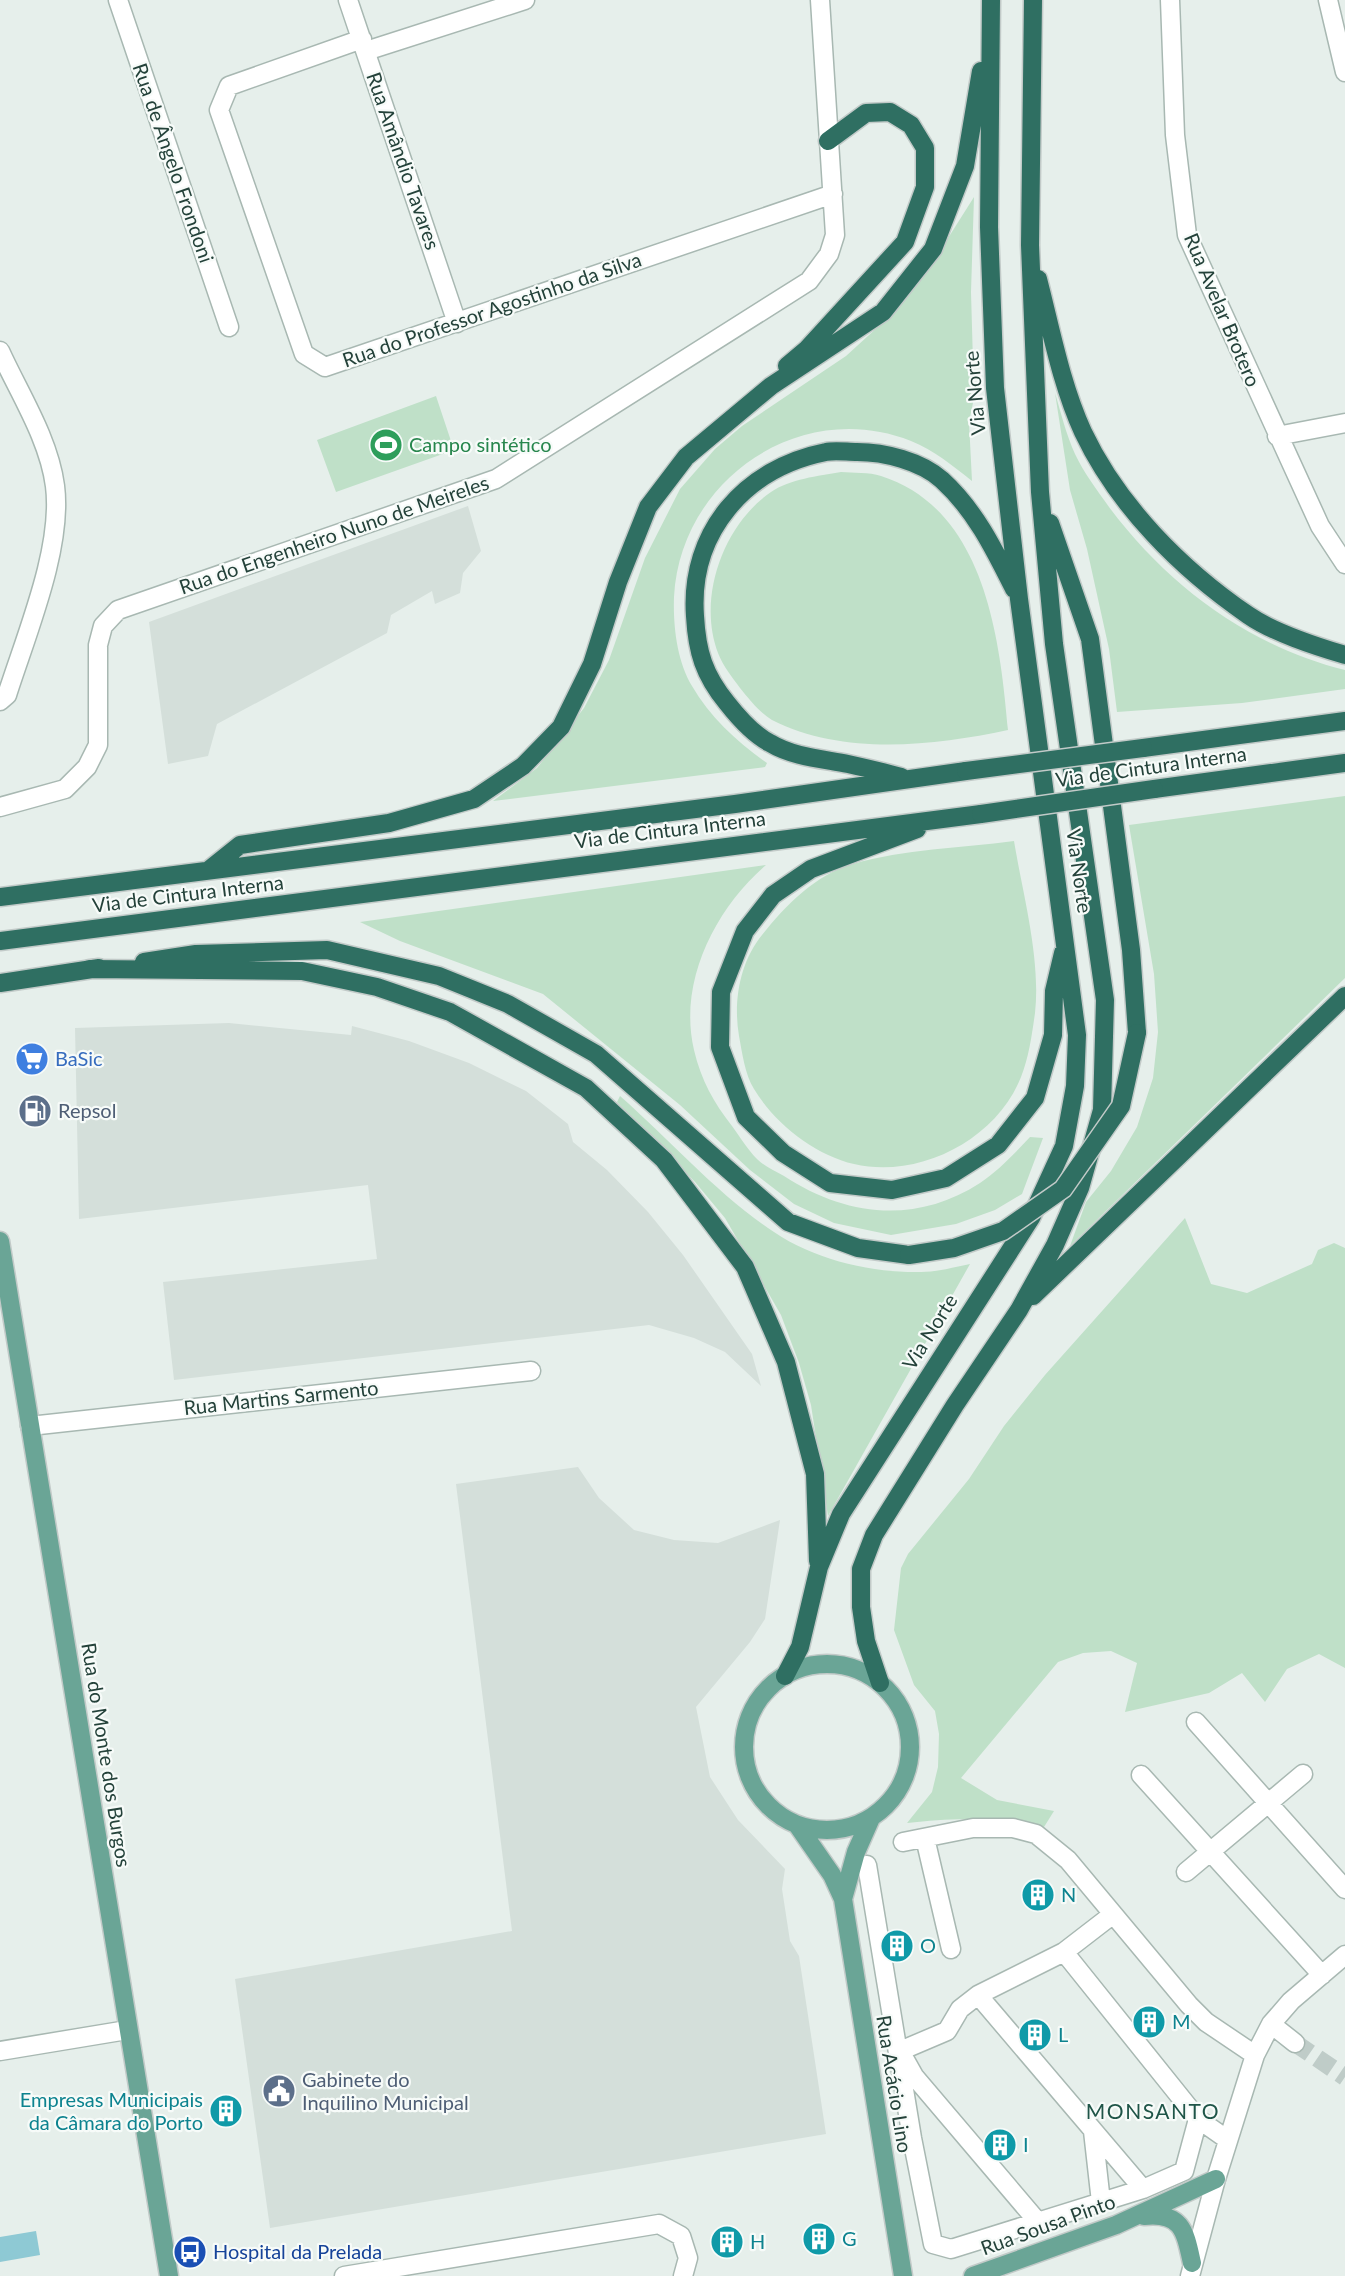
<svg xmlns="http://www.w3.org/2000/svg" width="1345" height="2276" font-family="Lato,sans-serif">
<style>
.built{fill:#d4dfda}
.green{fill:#bfe0c8}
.water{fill:#8ec9d4}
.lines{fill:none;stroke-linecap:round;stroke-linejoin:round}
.minor-tunnel{stroke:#bfccc8;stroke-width:18;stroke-dasharray:18 9;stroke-linecap:butt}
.minor-casing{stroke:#a8b8b2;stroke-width:21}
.major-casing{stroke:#c2cac8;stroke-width:21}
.highway-casing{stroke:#c2cac8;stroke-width:21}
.minor{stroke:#fff;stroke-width:18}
.major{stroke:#6aa596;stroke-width:18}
.highway{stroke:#2f6f62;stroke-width:18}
.highway-bridge-casing{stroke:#c2cac8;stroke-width:21;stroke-linecap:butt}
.highway-bridge{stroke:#2f6f62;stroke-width:18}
.labels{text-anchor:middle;stroke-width:4.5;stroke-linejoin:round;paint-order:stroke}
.street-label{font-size:20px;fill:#24423a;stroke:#f7fbf9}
.leisure-label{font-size:20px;fill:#27864d;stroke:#f7fbf9;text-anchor:start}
.shop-label{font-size:20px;fill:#366cbe;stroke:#f7fbf9;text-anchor:start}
.service-label{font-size:20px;fill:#4e5e75;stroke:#f7fbf9;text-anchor:start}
.culture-label{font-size:20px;fill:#0d838f;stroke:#f7fbf9;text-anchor:start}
.transit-label{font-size:20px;fill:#164399;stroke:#f7fbf9;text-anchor:start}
.neighbourhood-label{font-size:21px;letter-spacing:1.5px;fill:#1f5548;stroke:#f7fbf9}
</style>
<rect width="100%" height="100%" fill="#e6efeb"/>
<path class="built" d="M 468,506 L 481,551 L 463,573 L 460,593 L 435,604 L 432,591 L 391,615 L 387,633 L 217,724 L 208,756 L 168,764 L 149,622 Z
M 229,1023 L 351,1035 L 352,1026 L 409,1041 L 469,1063 L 526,1091 L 568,1124 L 573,1142 L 607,1170 L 648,1212 L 683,1255 L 752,1354 L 761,1386 L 725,1352 L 694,1338 L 649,1325 L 174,1380 L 163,1282 L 377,1259 L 368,1185 L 79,1219 L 75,1028 Z
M 578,1467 L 599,1498 L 634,1530 L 674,1540 L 718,1543 L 780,1520 L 765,1619 L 750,1642 L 696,1707 L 710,1777 L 738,1820 L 785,1869 L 782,1889 L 790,1941 L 799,1956 L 826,2134 L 270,2228 L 235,1979 L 512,1931 L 456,1484 Z"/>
<path class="green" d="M 974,197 L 971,292 L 974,398 L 969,422 L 972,481 C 953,466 934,450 911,441 C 800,397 680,480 674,597 C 673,626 677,661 692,686 C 710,717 737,742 767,763 L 765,767 L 493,801 L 537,768 L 584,708 L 609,660 L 645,558 L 680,489 L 715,449 L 742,426 L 846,356 L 880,325 L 931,265 Z
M 1055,393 C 1061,413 1066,434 1075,454 C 1084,473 1097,490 1109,507 C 1168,586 1249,646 1345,670 L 1345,689 L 1242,703 L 1117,712 L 1109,649 L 1087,549 L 1070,490 Z
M 436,396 L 454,450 L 336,492 L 317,440 Z
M 841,472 C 853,473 869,472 881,476 C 985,509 1000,638 1008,730 C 933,746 843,756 772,720 C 760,713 749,699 740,688 C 732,677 723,666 718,653 C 697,598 723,525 771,492 C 790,479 818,476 841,472 Z
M 1345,796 L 1345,978 L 1070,1246 L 1086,1202 L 1111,1171 L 1137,1127 L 1153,1078 L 1158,1032 L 1154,974 L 1129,825 Z
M 1014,841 C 1023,895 1041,959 1035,1013 C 1032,1034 1029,1057 1021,1077 C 996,1140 919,1179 854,1164 C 815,1155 775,1124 754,1089 C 745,1075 742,1052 739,1036 C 733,1001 740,962 762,935 C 786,905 815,875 853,864 C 904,849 961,848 1014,841 Z
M 766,865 C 715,909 678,982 694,1050 C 701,1080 714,1103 732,1126 C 740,1137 748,1150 757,1159 C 764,1166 775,1171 784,1176 C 845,1216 915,1225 980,1183 C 998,1171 1015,1153 1030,1137 L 1043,1138 L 1022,1194 L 995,1210 L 956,1224 L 891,1235 L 834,1223 L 794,1204 L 750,1170 L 680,1105 L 543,994 L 400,941 L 360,922 Z
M 620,1096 C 670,1140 719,1196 774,1232 C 815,1260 872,1273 921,1272 C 937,1272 955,1267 970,1264 L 828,1516 L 811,1405 L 799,1363 L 781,1315 L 725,1218 L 695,1182 L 617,1102 Z
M 1185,1218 L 1211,1284 L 1247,1293 L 1312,1264 L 1318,1250 L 1334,1243 L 1345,1248 L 1345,1668 L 1319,1654 L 1287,1669 L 1265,1702 L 1242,1673 L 1209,1693 L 1125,1712 L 1137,1663 L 1111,1651 L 1083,1653 L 1058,1662 L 961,1778 L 997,1800 L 1054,1811 L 1044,1827 C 994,1818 958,1817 907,1823 L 932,1792 L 938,1767 L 939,1734 L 935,1711 L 914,1685 L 894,1630 L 901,1568 L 908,1554 L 969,1479 L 1004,1426 L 1045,1375 Z"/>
<path class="water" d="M 36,2231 L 40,2255 L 0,2262 L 0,2237 Z"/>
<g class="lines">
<path class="minor-tunnel" d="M 1295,2043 L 1345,2077"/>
<defs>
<path id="minor" d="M 118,0 L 229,327
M 348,0 L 457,323
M 1170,0 L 1175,135 L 1187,235 L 1320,526 L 1345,564
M 1328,0 L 1345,72
M 362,39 L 229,86 L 219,110 L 304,354 L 325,367 L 833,194
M 366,51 L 525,0
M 0,351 C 19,393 49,439 55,486 C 63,548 26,635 7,695 L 0,701
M 1277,436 L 1345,423
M 0,807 L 65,789 L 87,767 L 98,745 L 98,645 L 103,626 L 118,610 L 496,479 L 809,281 L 829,254 L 835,235 L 820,0
M 30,1426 L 531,1371
M 1196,1722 L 1345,1889
M 1141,1775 L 1322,1975
M 925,1838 L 951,1949
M 903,1842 L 973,1828 L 1013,1828 L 1036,1834 L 1068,1860 L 1189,2005 L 1206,2022 L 1255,2055
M 867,1865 L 912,2138 L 933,2244 L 951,2249 L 1143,2189 L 1184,2171 L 1198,2119
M 1186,1872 L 1303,1774
M 1112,1915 L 1064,1952 L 1198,2119 L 1228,2140
M 978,1995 L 1143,2189
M 1271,2024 L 1295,2043
M 0,2051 L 127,2030
M 1093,2131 L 1101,2202
M 1038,2222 L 914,2076 L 900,2051 L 947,2031 L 960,2009 L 978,1995 L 1064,1952
M 344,2276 L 659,2224 L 681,2236 L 688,2258 L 683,2276
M 1190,2276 L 1216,2179 L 1255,2055 L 1271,2024 L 1291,2001 L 1345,1955"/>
<path id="major" d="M 0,1241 L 169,2276
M744 1747a83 83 0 1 1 166 0a83 83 0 1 1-166 0Z
M 798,1826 L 832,1875 L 843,1899 L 903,2276
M 843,1899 L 856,1852 L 871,1818
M 1144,2216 C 1182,2212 1185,2231 1192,2263
M 973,2276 L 1116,2225 L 1216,2179"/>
<path id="highway" d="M 1038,279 C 1051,329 1061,384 1083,432 C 1118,506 1181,569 1248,615 C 1274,633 1315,646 1345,655
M 787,366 L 806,350 L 905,242 L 925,187 L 925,148 L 911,125 L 890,112 L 866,113 L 828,141
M 1050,523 L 1090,639 L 1131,950 L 1137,1033
M 1143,748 L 1345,721
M 901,777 C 884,772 866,768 848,764 C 823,759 793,757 770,743 C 754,735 738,717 727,703 C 704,675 697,652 695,616 C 689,532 745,468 826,452 C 835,450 847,452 857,452 C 884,452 921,461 942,480 C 975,510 994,549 1014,589
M 1154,789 L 1345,763
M 917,829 L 811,869 L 773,895 L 745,931 L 721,992 L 720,1047 L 746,1117 L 783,1153 L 830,1183 L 892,1190 L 946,1178 L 998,1145 L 1035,1098 L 1053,1035 L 1054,991 L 1063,953
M 210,869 L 240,845 L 389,823 L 474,799 L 523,766 L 561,727 L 592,664 L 618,582 L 648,507 L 686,457 L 771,386 L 883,312 L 933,249 L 965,166 L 981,71
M 0,897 L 735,804 L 966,771
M 0,941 L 981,814
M 144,962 L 196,954 L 327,950 L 439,976 L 508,1004 L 596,1054 L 788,1222 L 858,1248 L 909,1255
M 89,969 L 302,971 L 377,987 L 450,1012 L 586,1088 L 664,1160 L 745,1267 L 786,1362 L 815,1474 L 818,1561
M 0,983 L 99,968
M 1033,1296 L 1345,996
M 785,1676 L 800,1647 L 819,1567 L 841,1514 L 1031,1218 L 1064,1146 L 1075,1086 L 1077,1035 L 1019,599 L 995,388 L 989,227 L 991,0
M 880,1683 L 866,1641 L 861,1607 L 861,1569 L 874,1535 L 955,1405 L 1019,1310 L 1055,1245 L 1080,1188 L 1102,1110 L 1105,1000 L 1054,644 L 1040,492 L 1030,245 L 1033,0"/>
</defs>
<use href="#minor" class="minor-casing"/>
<use href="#major" class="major-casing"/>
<use href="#highway" class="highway-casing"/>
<use href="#minor" class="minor"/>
<use href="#major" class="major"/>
<use href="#highway" class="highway"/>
<defs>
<path id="highway-bridge" d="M 966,771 L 1143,748
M 981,814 L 1154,789
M 909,1255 L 954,1248 L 1003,1231 L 1063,1189 L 1121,1106 L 1137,1033"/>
</defs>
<use href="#highway-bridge" class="highway-bridge-casing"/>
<use href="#highway-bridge" class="highway-bridge"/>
</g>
<defs>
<symbol id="stadium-disc" viewBox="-11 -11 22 22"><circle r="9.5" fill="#2e9e5b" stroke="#f7fbf9"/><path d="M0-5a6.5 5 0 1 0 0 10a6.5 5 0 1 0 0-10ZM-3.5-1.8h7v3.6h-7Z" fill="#fff"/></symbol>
<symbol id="supermarket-disc" viewBox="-11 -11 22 22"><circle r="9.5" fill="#3f7fe0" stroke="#f7fbf9"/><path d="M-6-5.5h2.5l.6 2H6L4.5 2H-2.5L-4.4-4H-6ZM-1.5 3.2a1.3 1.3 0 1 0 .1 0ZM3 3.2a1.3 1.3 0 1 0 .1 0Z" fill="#fff"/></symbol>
<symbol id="fuel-disc" viewBox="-11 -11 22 22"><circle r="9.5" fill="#5c6f8a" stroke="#f7fbf9"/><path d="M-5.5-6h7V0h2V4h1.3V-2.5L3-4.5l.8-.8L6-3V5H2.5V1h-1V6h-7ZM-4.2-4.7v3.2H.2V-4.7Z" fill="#fff"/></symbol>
<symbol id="building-disc" viewBox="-11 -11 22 22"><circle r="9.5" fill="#0f9aa8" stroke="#f7fbf9"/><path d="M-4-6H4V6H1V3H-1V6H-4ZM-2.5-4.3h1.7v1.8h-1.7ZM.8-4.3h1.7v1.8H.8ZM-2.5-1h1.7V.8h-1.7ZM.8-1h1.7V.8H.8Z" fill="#fff"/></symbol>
<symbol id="civic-disc" viewBox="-11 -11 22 22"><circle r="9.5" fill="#5c6f8a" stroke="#f7fbf9"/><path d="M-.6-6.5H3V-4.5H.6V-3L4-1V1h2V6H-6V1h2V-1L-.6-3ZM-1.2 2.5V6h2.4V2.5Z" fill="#fff"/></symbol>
<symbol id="bus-disc" viewBox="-11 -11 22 22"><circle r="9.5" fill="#1a4fb4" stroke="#f7fbf9"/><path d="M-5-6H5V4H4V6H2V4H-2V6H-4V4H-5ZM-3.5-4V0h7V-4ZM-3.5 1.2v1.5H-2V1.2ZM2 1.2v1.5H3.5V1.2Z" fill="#fff"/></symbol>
</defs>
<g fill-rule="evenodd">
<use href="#stadium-disc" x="367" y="426" width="38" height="38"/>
<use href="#supermarket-disc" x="13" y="1040" width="38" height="38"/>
<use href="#fuel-disc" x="16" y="1092" width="38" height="38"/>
<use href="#building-disc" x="1019" y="1876" width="38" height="38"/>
<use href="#building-disc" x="878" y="1927" width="38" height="38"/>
<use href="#building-disc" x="1130" y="2003" width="38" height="38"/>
<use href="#building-disc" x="1016" y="2016" width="38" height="38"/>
<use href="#civic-disc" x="260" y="2072" width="38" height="38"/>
<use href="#building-disc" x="207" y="2092" width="38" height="38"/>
<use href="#building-disc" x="981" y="2126" width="38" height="38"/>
<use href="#building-disc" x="800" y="2220" width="38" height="38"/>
<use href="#building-disc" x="708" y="2223" width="38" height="38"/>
<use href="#bus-disc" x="171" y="2233" width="38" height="38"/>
</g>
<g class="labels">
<g class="street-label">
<text transform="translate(403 161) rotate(71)" y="7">Rua Amândio Tavares</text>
<text transform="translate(173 163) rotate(71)" y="7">Rua de Ângelo Frondoni</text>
<text transform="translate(492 310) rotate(-19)" y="7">Rua do Professor Agostinho da Silva</text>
<text transform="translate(1222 310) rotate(67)" y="7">Rua Avelar Brotero</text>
<text transform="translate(975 393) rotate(-95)" y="7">Via Norte</text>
<text transform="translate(334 535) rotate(-19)" y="7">Rua do Engenheiro Nuno de Meireles</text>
<text transform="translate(1151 767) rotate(-8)" y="7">Via de Cintura Interna</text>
<text transform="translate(670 830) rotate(-7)" y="7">Via de Cintura Interna</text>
<text transform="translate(1079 871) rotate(82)" y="7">Via Norte</text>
<text transform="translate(188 894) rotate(-7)" y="7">Via de Cintura Interna</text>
<text transform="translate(930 1332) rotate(-58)" y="7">Via Norte</text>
<text transform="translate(281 1398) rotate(-6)" y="7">Rua Martins Sarmento</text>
<text transform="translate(106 1755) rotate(81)" y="7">Rua do Monte dos Burgos</text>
<text transform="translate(894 2084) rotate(81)" y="7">Rua Acácio Lino</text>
<text transform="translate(1048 2225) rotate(-20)" y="7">Rua Sousa Pinto</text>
</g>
<g class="leisure-label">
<text x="409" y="452">Campo sintético</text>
</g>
<g class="shop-label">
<text x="55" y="1066">BaSic</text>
</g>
<g class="service-label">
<text x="58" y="1118">Repsol</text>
<text x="302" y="2087">Gabinete do<tspan x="302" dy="23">Inquilino Municipal</tspan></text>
</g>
<g class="culture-label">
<text x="1061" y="1902">N</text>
<text x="920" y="1953">O</text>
<text x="1172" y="2029">M</text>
<text x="1058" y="2042">L</text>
<text x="203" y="2107" text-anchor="end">Empresas Municipais<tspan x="203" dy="23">da Câmara do Porto</tspan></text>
<text x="1023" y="2152">I</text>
<text x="842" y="2246">G</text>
<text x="750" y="2249">H</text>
</g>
<g class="transit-label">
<text x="213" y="2259">Hospital da Prelada</text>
</g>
<g class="neighbourhood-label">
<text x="1153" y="2119">MONSANTO</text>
</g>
</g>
</svg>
